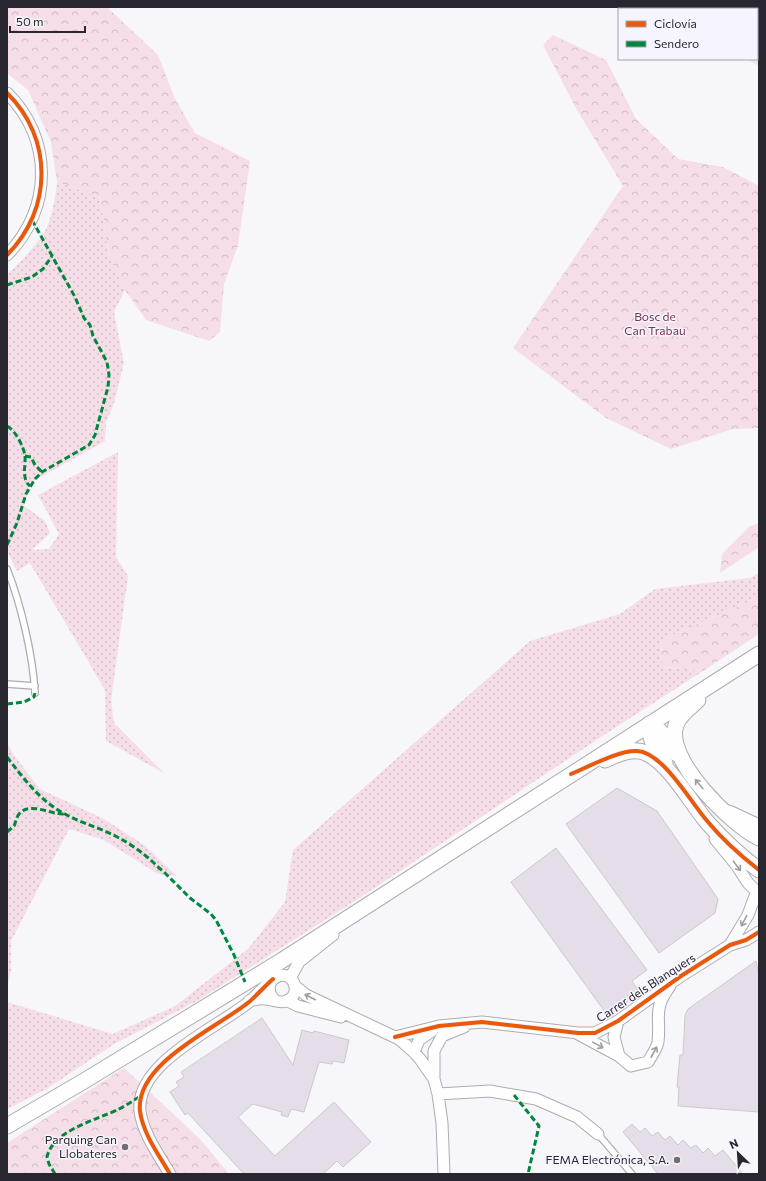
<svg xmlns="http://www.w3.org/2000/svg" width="766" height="1181" font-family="Commissioner,sans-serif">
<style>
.green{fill:url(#green-dots)}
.forest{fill:url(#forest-crowns)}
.building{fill:#e5dde7;stroke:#ccc9ce}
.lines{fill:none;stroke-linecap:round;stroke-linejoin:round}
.lane-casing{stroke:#adacb1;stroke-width:8}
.street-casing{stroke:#adacb1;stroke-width:13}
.secondary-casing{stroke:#adacb1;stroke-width:17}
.lane{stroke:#fefefe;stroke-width:5.5}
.street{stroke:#fefefe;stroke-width:11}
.secondary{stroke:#fefefe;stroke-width:15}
.quiet{stroke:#00873e;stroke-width:3;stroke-dasharray:6 3;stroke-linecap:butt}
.cycleway-casing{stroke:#f6f4fd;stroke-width:6}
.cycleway{stroke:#e8590c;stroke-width:4}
.oneway{stroke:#9e9da0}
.poi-dot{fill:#706f76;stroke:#f6f4fd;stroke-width:1.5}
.labels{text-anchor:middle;stroke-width:3;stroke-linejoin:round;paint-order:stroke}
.park-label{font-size:12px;fill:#793652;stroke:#f6f4fd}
.street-label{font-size:12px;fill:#28262e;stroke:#f6f4fd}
.poi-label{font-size:12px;fill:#28262e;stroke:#f6f4fd;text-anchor:end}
</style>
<defs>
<pattern id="green-dots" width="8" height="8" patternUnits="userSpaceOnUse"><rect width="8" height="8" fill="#f5dee8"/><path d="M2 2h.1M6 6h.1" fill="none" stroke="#d2bec7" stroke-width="1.8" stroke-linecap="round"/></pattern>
<pattern id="forest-crowns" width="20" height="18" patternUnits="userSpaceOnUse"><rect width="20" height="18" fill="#f5dee8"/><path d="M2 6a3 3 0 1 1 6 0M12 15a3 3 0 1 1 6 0" fill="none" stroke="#d2bec7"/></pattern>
</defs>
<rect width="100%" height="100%" fill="#f7f6fb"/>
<path class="green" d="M 57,182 L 100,197 L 109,257 L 125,290 L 114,312 L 124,363 L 114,403 L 106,423 L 105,441 L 30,483 L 24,506 L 45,521 L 50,533 L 32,550 L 49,549 L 59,534 L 38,495 L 118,452 L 116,557 L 128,576 L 111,700 L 114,723 L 164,773 L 106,741 L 105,690 L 30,563 L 17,571 L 7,551 L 7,274 C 18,266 41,240 47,227 C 53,213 55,198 57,182 Z
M 759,573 L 759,597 L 661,640 L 662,667 L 703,671 L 613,729 L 358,899 L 197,1001 L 114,1044 L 48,1088 L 7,1109 L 7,1002 L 113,1034 L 175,1006 L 248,949 L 285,902 L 293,850 L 530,641 L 620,614 L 655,589 L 750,578 Z
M 7,742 L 13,754 L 40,789 L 104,819 L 144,845 L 177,876 L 158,874 L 104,840 L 69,829 L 11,941 L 11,971 L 8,984 Z"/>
<path class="forest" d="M 7,7 L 107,7 L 158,55 L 175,99 L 195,133 L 250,161 L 238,245 L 224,284 L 220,332 L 209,341 L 146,320 L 125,290 L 109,257 L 100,197 L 57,182 L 51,142 L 28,90 L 7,73 Z
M 705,7 L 759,7 L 759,66 L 747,59 L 757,59 L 757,9 L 706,9 Z
M 553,35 L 606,60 L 636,119 L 678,159 L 723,167 L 759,186 L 759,428 L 733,429 L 671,449 L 606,418 L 513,348 L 623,186 L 577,110 L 543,45 Z
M 759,523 L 759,547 L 720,573 L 722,554 L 749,527 Z
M 759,597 L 759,634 L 703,671 L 662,667 L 661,640 Z
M 124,1068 L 200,1139 L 229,1174 L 7,1174 L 7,1143 Z"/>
<path class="building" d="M 617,788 L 657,811 L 718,899 L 715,913 L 659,953 L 566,824 Z
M 556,848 L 647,970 L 632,981 L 640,993 L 608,1016 L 511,882 Z
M 756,961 L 759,974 L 759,1112 L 678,1106 L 679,1087 L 677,1087 L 680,1055 L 683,1055 L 685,1015 L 688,1009 Z
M 262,1018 L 293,1065 L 302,1030 L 313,1033 L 314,1031 L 349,1040 L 344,1063 L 333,1061 L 332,1064 L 319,1062 L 304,1112 L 291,1109 L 288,1117 L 281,1115 L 282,1112 L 253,1104 L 238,1117 L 275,1156 L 334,1102 L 371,1142 L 343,1167 L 337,1161 L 323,1174 L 244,1174 L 188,1113 L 185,1115 L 170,1092 L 179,1086 L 176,1082 L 184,1077 L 181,1072 Z
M 632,1124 L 640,1132 L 645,1128 L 652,1136 L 658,1132 L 665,1140 L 670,1136 L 678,1145 L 683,1140 L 691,1148 L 696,1145 L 703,1153 L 708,1148 L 715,1156 L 723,1150 L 743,1174 L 658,1174 L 623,1132 Z"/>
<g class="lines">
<defs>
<path id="lane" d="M 7,569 C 21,604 33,656 35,693
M 7,684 L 35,686
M 598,1134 L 632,1174"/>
<path id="street" d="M 7,93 C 53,138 53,209 7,255
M 729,811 L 759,825
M 715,839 L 737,866 L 748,883 L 754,889
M 730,945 L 748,915 L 755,896
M 290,978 L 299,962 L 333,935
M 295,986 L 306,995 L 399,1039 L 414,1052 L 420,1059 L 434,1079 L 438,1094 L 442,1123 L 444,1174
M 249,1001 C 254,1000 260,998 265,999 C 272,999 280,1004 286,1001 C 302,996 295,971 279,976 C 266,980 267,994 276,1001
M 288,1001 L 298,1006 L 341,1017
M 618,1021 L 614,1037 L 619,1056 L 631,1066 L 648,1062 C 651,1056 657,1049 658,1042 C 661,1017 652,1010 670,986
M 578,1034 L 619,1056
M 395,1037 L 439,1026 L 482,1022 L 578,1033 L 595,1033 L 618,1021 L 681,976 L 730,945 L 746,940 L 759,932
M 414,1052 L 419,1040 L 432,1031
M 434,1079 L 434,1051 L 442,1036 L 464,1027
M 438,1094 L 490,1091 L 536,1099 L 577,1117 L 598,1134
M 170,1174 C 159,1155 143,1134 140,1111 C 135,1063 217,1028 249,1002 C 257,995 265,986 273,979"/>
<path id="secondary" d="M 698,700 C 691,707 679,715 676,725 C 664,759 731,824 759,838
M 649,724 C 649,742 657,748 665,763
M 649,724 L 660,731 L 677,754
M 605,760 C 618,754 633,747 646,753 C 670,764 690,802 707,822 C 723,840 740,856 759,870
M 7,1126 L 84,1081 L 281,961 L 759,654"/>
</defs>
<use href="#lane" class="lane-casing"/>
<use href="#street" class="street-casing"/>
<use href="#secondary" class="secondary-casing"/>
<use href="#lane" class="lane"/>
<use href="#street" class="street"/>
<use href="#secondary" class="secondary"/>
<path class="quiet" d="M 7,285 L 32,277 L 43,269 L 52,256
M 7,426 C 16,431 23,446 25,455 C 26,464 21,479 30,486
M 25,456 L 31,457 L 35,465 L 42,472
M 7,545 L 17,523 L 26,494 L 35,479 L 42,472 L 89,445 L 95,435 L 108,387 L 109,375 L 107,362 L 93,336 L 90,325 L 84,318 L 75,297 L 32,220
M 7,704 L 24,702 L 34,697 L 35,693
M 7,757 C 24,779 40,801 65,814 C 83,824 104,829 121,839 C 130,844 139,850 147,857 C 153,861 157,867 163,871 L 190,898 L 211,914 L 216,920 L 234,955 L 245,982
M 7,832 C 9,830 12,828 14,826 C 16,822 16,818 19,814 C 30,801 51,815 64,814
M 514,1095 L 539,1126 L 528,1174
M 55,1174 L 49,1164 L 47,1157 C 53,1130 97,1120 119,1109 C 127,1105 134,1100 141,1096"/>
<defs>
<path id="cycleway" d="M 7,93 C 53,138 53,209 7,255
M 571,774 C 588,767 619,750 637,751 C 663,752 691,803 708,822 C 723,840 741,856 759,870
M 395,1037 L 439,1026 L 482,1022 L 578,1033 L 595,1033 L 618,1021 L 681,976 L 730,945 L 746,940 L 759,932
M 170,1174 C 159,1155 143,1134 140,1111 C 135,1063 217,1028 249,1002 C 257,995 265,986 273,979"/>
</defs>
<use href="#cycleway" class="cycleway-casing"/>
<use href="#cycleway" class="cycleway"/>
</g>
<defs><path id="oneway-shaft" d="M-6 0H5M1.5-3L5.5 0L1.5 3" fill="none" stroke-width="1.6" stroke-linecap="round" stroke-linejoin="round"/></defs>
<g class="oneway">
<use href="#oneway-shaft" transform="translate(699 784) rotate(-130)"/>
<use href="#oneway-shaft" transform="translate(737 866) rotate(53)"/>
<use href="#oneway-shaft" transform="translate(744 921) rotate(118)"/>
<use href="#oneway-shaft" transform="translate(310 997) rotate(-153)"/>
<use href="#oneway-shaft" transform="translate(598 1045) rotate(29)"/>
<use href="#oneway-shaft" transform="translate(654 1052) rotate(-61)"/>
</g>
<g class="poi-dot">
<circle cx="125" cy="1147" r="4"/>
<circle cx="677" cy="1160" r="4"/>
</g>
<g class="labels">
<g class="park-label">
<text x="655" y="321">Bosc de<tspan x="655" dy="14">Can Trabau</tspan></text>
</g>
<g class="street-label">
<text transform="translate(646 988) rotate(-33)" y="4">Carrer dels Blanquers</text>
</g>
<g class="poi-label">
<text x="117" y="1144">Parquing Can<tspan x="117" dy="14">Llobateres</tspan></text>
<text x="669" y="1164">FEMA Electrónica, S.A.</text>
</g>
</g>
<rect width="766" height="1181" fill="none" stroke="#28262e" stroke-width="16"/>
<rect x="618" y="8" width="140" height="52" fill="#f6f4fd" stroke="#a4a2aa"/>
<rect x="626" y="21" width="20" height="6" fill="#e8590c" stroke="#a4a2aa"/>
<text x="654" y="28" font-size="12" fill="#28262e">Ciclovía</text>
<rect x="626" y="41" width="20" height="6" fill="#00873e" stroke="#a4a2aa"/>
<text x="654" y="48" font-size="12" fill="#28262e">Sendero</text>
<g transform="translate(738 1153) rotate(335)" stroke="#f6f4fd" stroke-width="3" paint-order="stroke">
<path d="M0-3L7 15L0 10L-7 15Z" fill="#28262e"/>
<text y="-6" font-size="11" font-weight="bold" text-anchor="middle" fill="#28262e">N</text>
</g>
<path d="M10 26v6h75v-6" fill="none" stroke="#28262e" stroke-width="2"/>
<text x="16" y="26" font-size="12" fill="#28262e" stroke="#f6f4fd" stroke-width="3" paint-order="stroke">50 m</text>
</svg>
